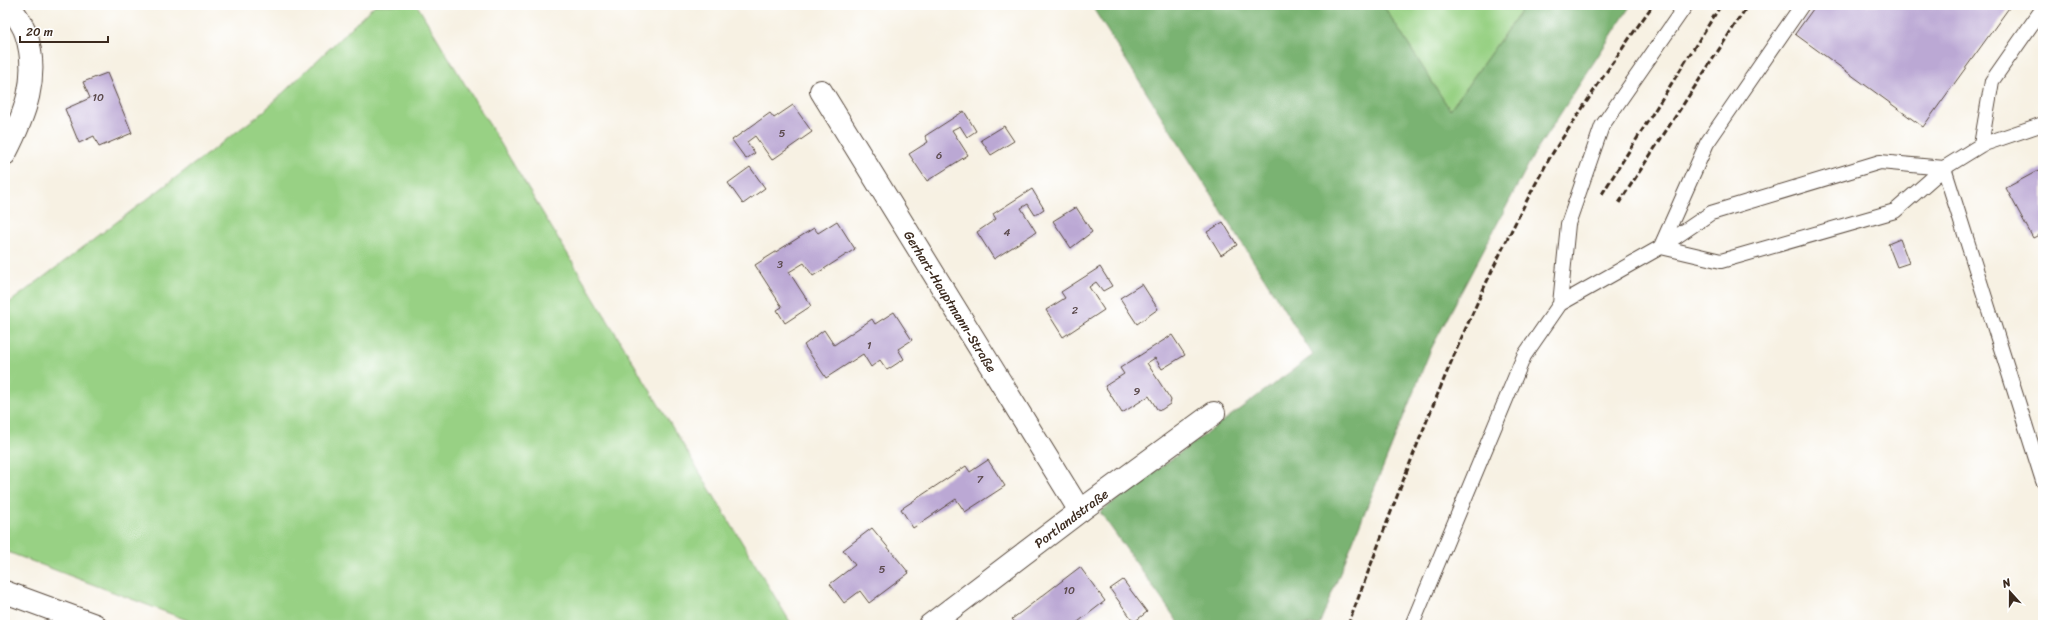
<svg xmlns="http://www.w3.org/2000/svg" width="2048" height="630" font-family="Sriracha,sans-serif">
<style>
.green{fill:#98d184;stroke:#6a7e51}
.forest{fill:#7ab372;stroke:#5a6e48}
.building{fill:#bba8d4}
.lines{fill:none;stroke-linecap:round;stroke-linejoin:round}
.lane-casing{stroke:#57483c;stroke-width:16}
.street-casing{stroke:#57483c;stroke-width:24}
.secondary-casing{stroke:#57483c;stroke-width:24}
.lane{stroke:#fff;stroke-width:14}
.street{stroke:#fff;stroke-width:22}
.secondary{stroke:#fff;stroke-width:22}
.rail{stroke:#3b2a1e;stroke-width:3;stroke-dasharray:6 3;stroke-linecap:butt}
.labels{text-anchor:middle;stroke-width:4;stroke-linejoin:round;paint-order:stroke}
.number-label{font-size:11px;fill:#5b4a4c}
.street-label{font-size:13px;fill:#3b2a1e;stroke:#fff}
</style>
<rect width="100%" height="100%" fill="#fff"/>
<filter id="ink" filterUnits="userSpaceOnUse"><feTurbulence type="fractalNoise" baseFrequency=".025" numOctaves="2"/><feDisplacementMap in="SourceGraphic" scale="8" xChannelSelector="R" yChannelSelector="G"/><feConvolveMatrix kernelMatrix="1 2 1 2 8 2 1 2 1" color-interpolation-filters="sRGB"/></filter>
<filter id="wash" filterUnits="userSpaceOnUse"><feTurbulence type="fractalNoise" baseFrequency=".012" numOctaves="4" result="noise"/><feDisplacementMap in="SourceGraphic" scale="16" xChannelSelector="R" yChannelSelector="G"/><feGaussianBlur stdDeviation="0.9" result="paint"/><feColorMatrix in="noise" values="0 0 0 0 0 0 0 0 0 0 0 0 0 0 0 0 0 1.4 0 .05"/><feComposite in="paint" operator="in"/></filter>
<g filter="url(#wash)">
<rect width="100%" height="100%" fill="#f7f1e3"/>
<path class="green" d="M 375,5 L 417,5 L 792,625 L 200,625 L 5,551 L 5,306 L 263,112 Z
M 1383,5 L 1525,5 L 1450,110 Z"/>
<path class="forest" d="M 1091,5 L 1383,5 L 1450,110 L 1525,5 L 1631,5 L 1533,156 L 1431,349 L 1319,625 L 1180,625 L 1100,512 L 1313,355 Z"/>
<g id="blocks">
<path class="building" d="M 1816,5 L 2011,5 L 1923,127 L 1795,34 Z
M 107,73 L 132,133 L 99,147 L 94,136 L 79,143 L 65,109 L 90,98 L 83,82 Z
M 793,105 L 812,132 L 772,160 L 755,136 L 747,142 L 755,153 L 746,159 L 732,140 L 770,113 L 774,118 Z
M 964,111 L 976,131 L 967,137 L 960,126 L 952,130 L 968,155 L 927,181 L 909,154 L 928,142 L 925,136 Z
M 1004,126 L 1014,141 L 991,155 L 981,140 Z
M 750,167 L 765,188 L 743,204 L 728,183 Z
M 2043,168 L 2043,233 L 2033,238 L 2006,188 Z
M 1032,189 L 1044,209 L 1035,215 L 1028,204 L 1021,208 L 1036,232 L 994,259 L 977,232 L 996,219 L 993,214 Z
M 1076,207 L 1092,232 L 1071,248 L 1053,221 Z
M 837,221 L 855,249 L 813,276 L 804,263 L 789,272 L 811,306 L 785,323 L 777,310 L 782,307 L 755,265 L 814,228 L 818,233 Z
M 1223,222 L 1237,245 L 1221,255 L 1207,232 Z
M 1900,239 L 1909,263 L 1897,267 L 1888,244 Z
M 1100,267 L 1112,286 L 1103,291 L 1096,282 L 1089,287 L 1104,310 L 1063,337 L 1046,310 L 1065,298 L 1061,292 Z
M 1142,284 L 1158,309 L 1137,324 L 1120,298 Z
M 894,312 L 912,340 L 898,349 L 904,359 L 887,370 L 880,360 L 871,367 L 863,354 L 826,378 L 804,345 L 824,330 L 834,345 L 872,319 L 875,324 Z
M 1172,335 L 1185,355 L 1162,369 L 1155,358 L 1147,363 L 1171,400 L 1170,404 L 1161,410 L 1157,409 L 1149,396 L 1122,413 L 1105,386 L 1124,374 L 1120,368 Z
M 988,460 L 1005,486 L 965,512 L 956,499 L 913,528 L 901,509 L 966,466 L 970,472 Z
M 872,528 L 909,573 L 869,603 L 860,591 L 844,603 L 830,584 L 855,565 L 843,550 Z
M 1080,567 L 1105,601 L 1074,625 L 1017,625 L 1012,619 Z
M 1123,580 L 1147,612 L 1134,622 L 1110,589 Z"/>
</g>
</g>
<g filter="url(#ink)">
<use href="#blocks" fill-opacity="0" stroke="#57483c" stroke-width="1"/>
<g class="lines">
<defs>
<path id="lane" d="M 1981,145 L 1992,81 L 2043,8
M 1661,246 L 1707,143 L 1802,5
M 1661,247 L 1711,213 L 1880,162 L 1944,168 L 2043,481
M 1560,304 L 1568,224 L 1602,126 L 1686,5
M 1412,625 L 1524,356 L 1560,304 L 1661,247 L 1721,261 L 1895,211 L 1944,168 L 1981,145 L 2043,124"/>
<g id="street">
<path id="s1" d="M 821,91 L 1080,511"/>
<path d="M 5,154 C 25,115 40,77 26,34 C 23,24 15,14 9,5"/>
<path id="s2" d="M 930,625 L 1080,511 L 1214,413"/>
</g>
<path id="secondary" d="M 5,592 L 95,625"/>
</defs>
<use href="#lane" class="lane-casing"/>
<use href="#street" class="street-casing"/>
<use href="#secondary" class="secondary-casing"/>
<use href="#lane" class="lane"/>
<use href="#street" class="street"/>
<use href="#secondary" class="secondary"/>
<path class="rail" d="M 1602,194 L 1721,5
M 1619,203 L 1748,5
M 1348,625 C 1408,467 1466,309 1548,161 C 1557,145 1568,130 1578,115 C 1602,78 1627,41 1653,5"/>
</g>
</g>
<g class="labels">
<g class="number-label">
<text x="98" y="101">10</text>
<text x="782" y="137">5</text>
<text x="939" y="159">6</text>
<text x="1007" y="236">4</text>
<text x="780" y="268">3</text>
<text x="1075" y="314">2</text>
<text x="869" y="349">1</text>
<text x="1137" y="395">9</text>
<text x="980" y="483">7</text>
<text x="882" y="573">5</text>
<text x="1069" y="594">10</text>
</g>
<g class="street-label">
<text dy="5" stroke="none"><textPath href="#s1" startOffset="247">Gerhart-Hauptmann-Straße</textPath></text>
<text dy="5" stroke="none"><textPath href="#s2" startOffset="177">Portlandstraße</textPath></text>
</g>
</g>
<rect width="2048" height="630" fill="none" stroke="#fff" stroke-width="20"/>
<g transform="translate(2010 592) rotate(339)" stroke="#ffffff" stroke-width="3" paint-order="stroke">
<path d="M0-3L7 15L0 10L-7 15Z" fill="#3b2a1e"/>
<text y="-6" font-size="11" font-weight="bold" text-anchor="middle" fill="#3b2a1e">N</text>
</g>
<path d="M20 36v6h88v-6" fill="none" stroke="#3b2a1e" stroke-width="2"/>
<text x="26" y="36" font-size="12" fill="#3b2a1e" stroke="#ffffff" stroke-width="3" paint-order="stroke">20 m</text>
</svg>
